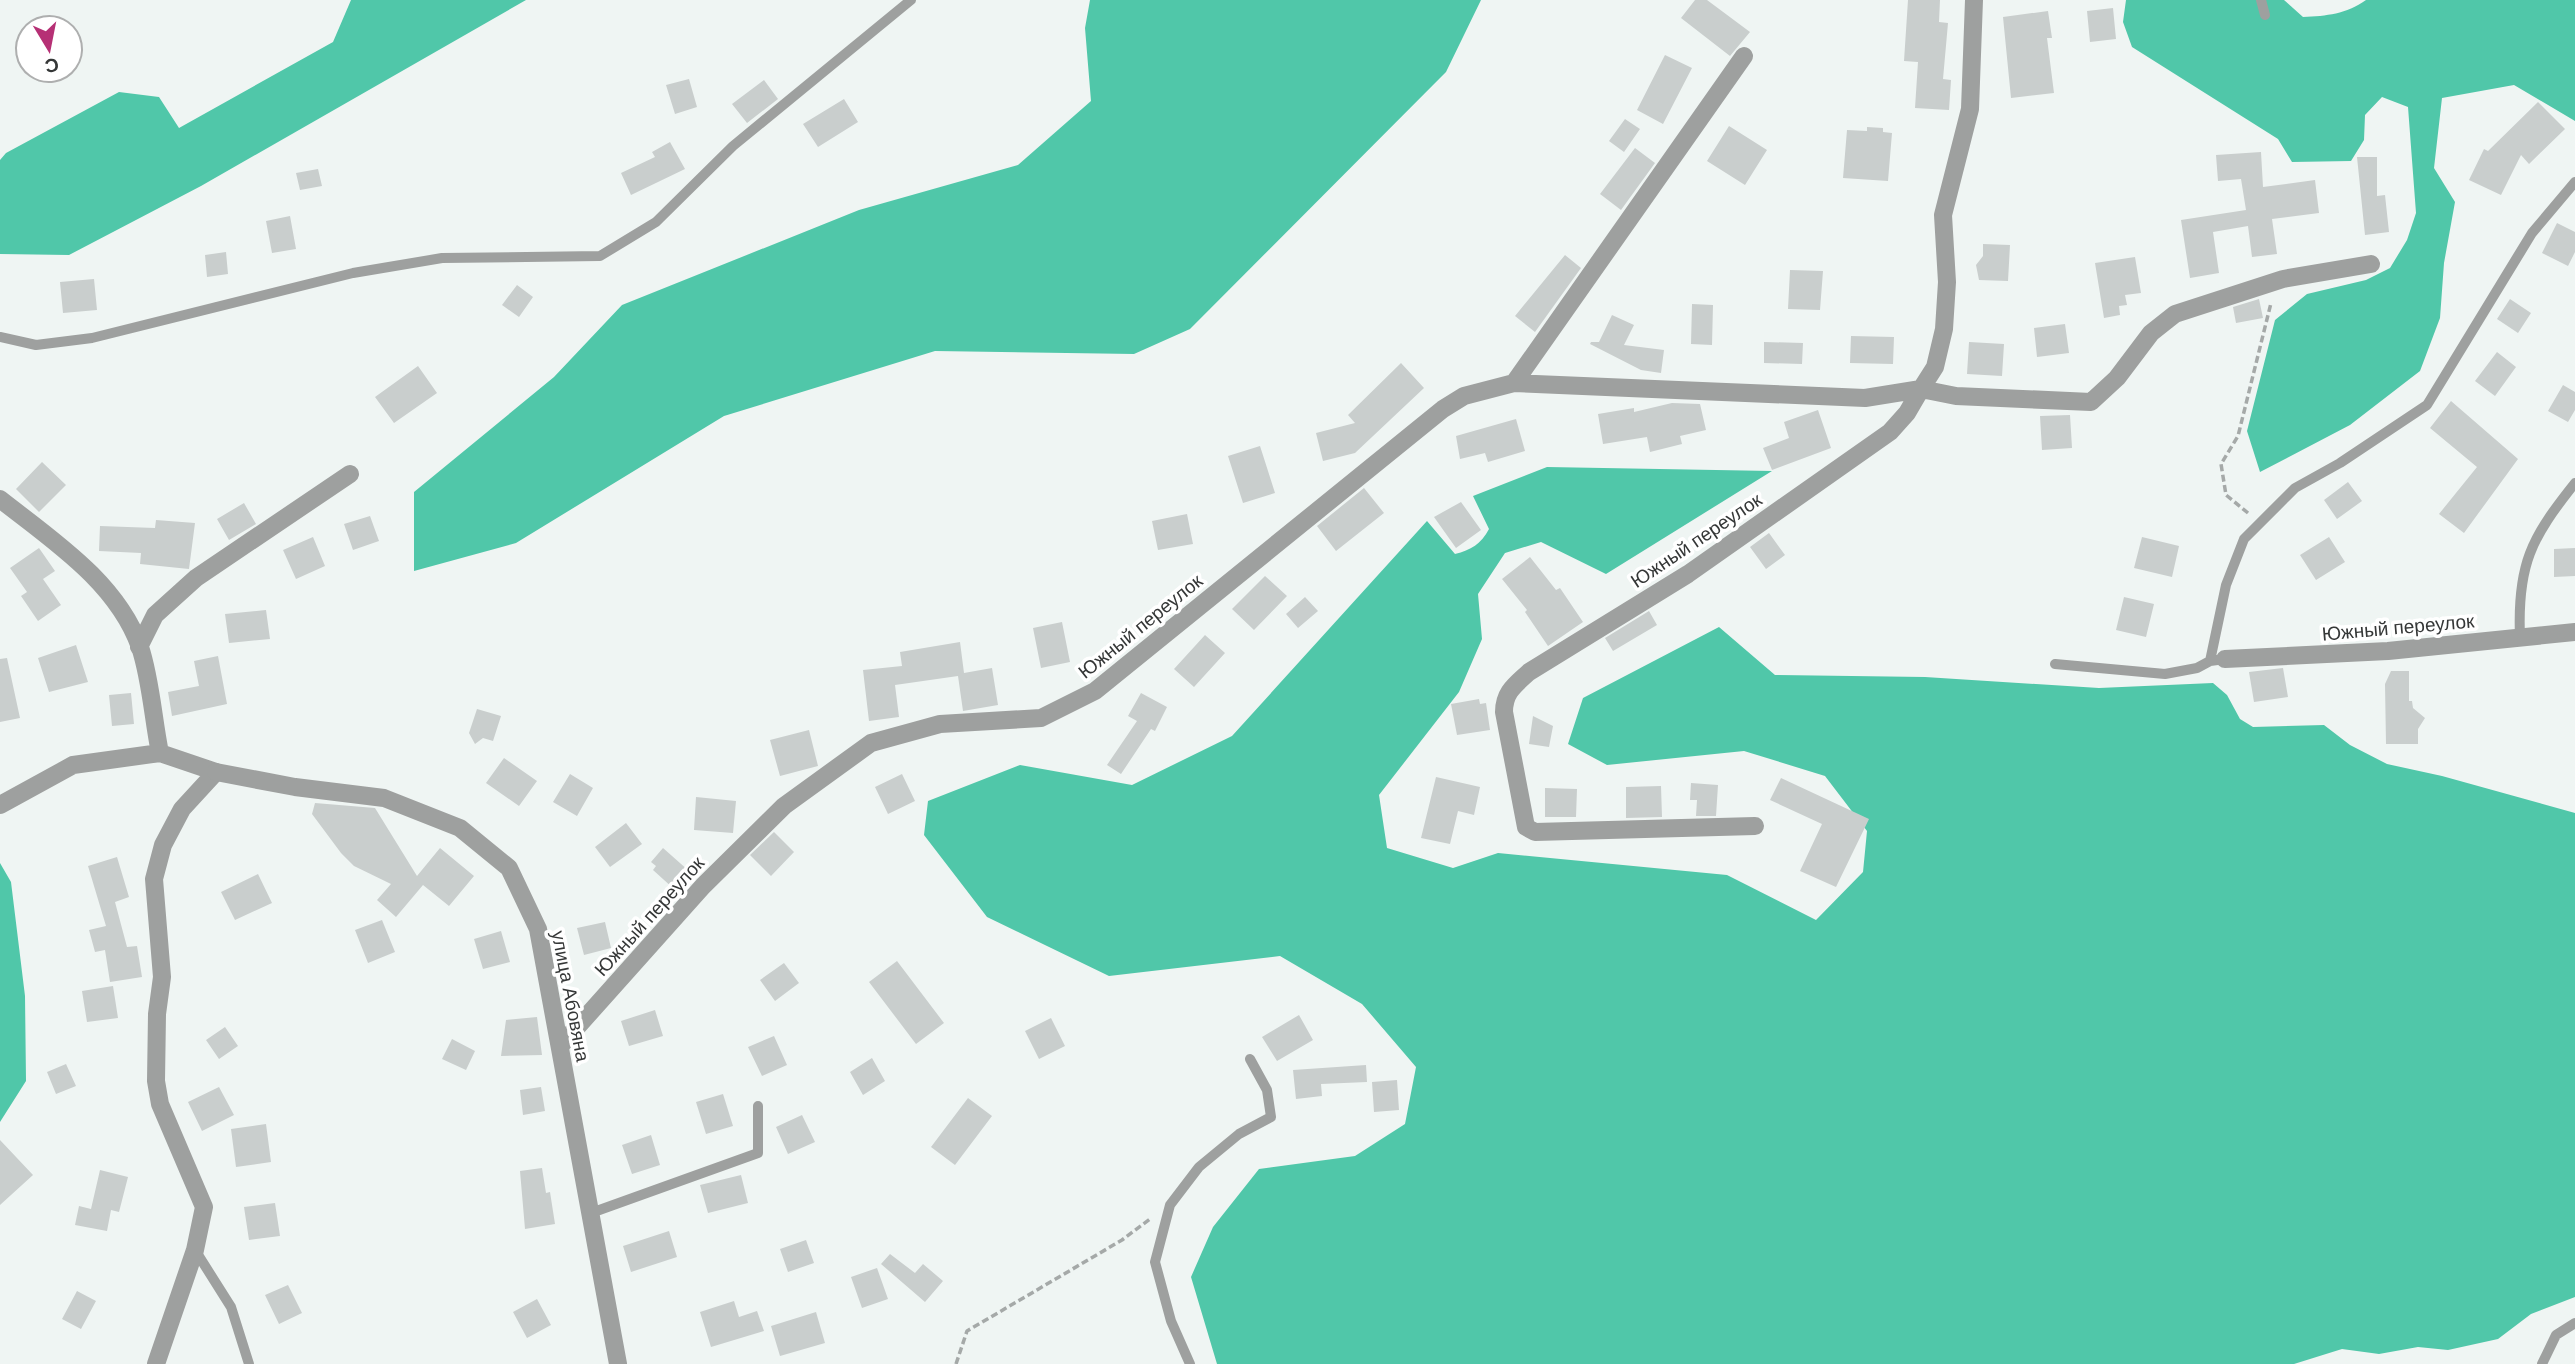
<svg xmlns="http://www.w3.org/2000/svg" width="2575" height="1364" font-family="Helvetica,sans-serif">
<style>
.forest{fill:#50c7a9}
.building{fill:#c9cecd}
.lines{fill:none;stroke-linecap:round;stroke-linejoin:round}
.path{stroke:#a5a9a8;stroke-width:3.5;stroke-dasharray:7 3.5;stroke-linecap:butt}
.service{stroke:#9ea09f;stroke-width:10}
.minor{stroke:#9ea09f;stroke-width:18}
.tertiary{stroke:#9ea09f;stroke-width:18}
.labels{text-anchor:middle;stroke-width:7;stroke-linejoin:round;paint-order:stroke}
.street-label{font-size:19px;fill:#353737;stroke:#fff}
</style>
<rect width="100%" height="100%" fill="#eff5f3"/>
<path class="forest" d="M 351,0 L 526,0 L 201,186 L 69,255 L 0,254 L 0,160 L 6,153 L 119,92 L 159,97 L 179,128 L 333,42 Z
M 1090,0 L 1481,0 L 1446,72 L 1190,329 L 1134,354 L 935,351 L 724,416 L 516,543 L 414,571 L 414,492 L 554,377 L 622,305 L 859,210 L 1018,165 L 1091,101 L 1085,28 Z
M 2126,0 L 2284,0 L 2303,17 C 2327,16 2346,14 2366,0 L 2575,0 L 2575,121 L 2514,85 L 2442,98 L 2434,168 L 2455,202 L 2444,263 L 2440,318 L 2420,371 L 2350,425 L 2260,472 L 2247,431 L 2275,320 L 2307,294 L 2366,280 L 2390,268 L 2407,240 L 2416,213 L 2408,107 L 2382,97 L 2365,115 L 2364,140 L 2351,161 L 2292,162 L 2278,139 L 2132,47 L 2123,22 Z
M 1547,467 L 1772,471 L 1606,574 L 1541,542 L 1505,553 L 1478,594 L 1482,639 L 1459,692 L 1379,795 L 1387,848 L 1453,868 L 1498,853 L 1727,875 L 1816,920 L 1863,872 L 1867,831 L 1825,776 L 1744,751 L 1607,765 L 1568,744 L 1583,698 L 1719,627 L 1775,675 L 1925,677 L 2099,688 L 2213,683 L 2227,695 L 2240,719 L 2253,727 L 2324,725 L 2350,745 L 2387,764 L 2442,776 L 2575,813 L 2575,1297 L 2531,1314 L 2498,1339 L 2448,1350 L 2418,1347 L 2379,1354 L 2342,1349 L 2294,1364 L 1217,1364 L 1191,1277 L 1213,1227 L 1259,1169 L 1355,1156 L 1405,1124 L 1416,1067 L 1362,1004 L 1280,956 L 1109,976 L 987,917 L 924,835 L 928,801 L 1020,765 L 1132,785 L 1232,736 L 1427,521 L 1455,554 C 1471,550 1481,544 1489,529 L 1473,496 Z
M 0,863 L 11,882 L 25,996 L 26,1081 L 0,1122 Z"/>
<path class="building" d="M 1695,0 L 1707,0 L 1750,32 L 1730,56 L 1681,18 Z
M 1908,0 L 1940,0 L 1939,22 L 1948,23 L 1943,79 L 1951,80 L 1949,110 L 1915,108 L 1918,62 L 1904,61 Z
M 2113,8 L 2116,39 L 2090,42 L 2087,11 Z
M 2048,11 L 2052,38 L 2047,38 L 2054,93 L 2011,98 L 2003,17 Z
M 1665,55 L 1692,68 L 1663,124 L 1637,110 Z
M 689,79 L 697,107 L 675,114 L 666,85 Z
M 764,80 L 778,99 L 747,123 L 732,104 Z
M 844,99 L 858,122 L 818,147 L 803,124 Z
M 2538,102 L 2565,129 L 2529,164 L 2521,155 L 2501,195 L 2469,180 L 2484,149 L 2488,151 Z
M 1625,119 L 1640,129 L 1624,152 L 1609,141 Z
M 1729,126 L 1767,150 L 1745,185 L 1707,161 Z
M 1867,127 L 1883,128 L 1883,132 L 1892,133 L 1888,181 L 1843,178 L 1847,130 L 1867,131 Z
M 670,142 L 685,169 L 631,195 L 621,173 L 655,157 L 652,152 Z
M 1635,148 L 1655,163 L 1621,210 L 1600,194 Z
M 2261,152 L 2263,187 L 2315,180 L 2319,213 L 2272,219 L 2277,254 L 2252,257 L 2248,226 L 2213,232 L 2219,273 L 2190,278 L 2181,220 L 2246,210 L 2241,179 L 2218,181 L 2216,155 Z
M 2357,157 L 2377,157 L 2377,196 L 2385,195 L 2389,232 L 2365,235 Z
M 318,169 L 322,186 L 300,190 L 296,173 Z
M 290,216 L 296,249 L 272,253 L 266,221 Z
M 2557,223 L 2575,232 L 2575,252 L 2568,266 L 2542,253 Z
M 1983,244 L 2010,245 L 2008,281 L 1979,280 L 1976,265 L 1983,256 Z
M 226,252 L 228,274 L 207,277 L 205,255 Z
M 1565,255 L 1581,268 L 1535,332 L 1515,316 Z
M 2135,257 L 2141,293 L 2125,295 L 2127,305 L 2119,306 L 2120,315 L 2104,318 L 2095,263 Z
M 1790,270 L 1823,271 L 1820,310 L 1788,309 Z
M 94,279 L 97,310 L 63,313 L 60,282 Z
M 517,285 L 533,297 L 519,317 L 502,305 Z
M 2259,299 L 2263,318 L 2236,323 L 2233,307 Z
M 2510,299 L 2531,313 L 2518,333 L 2497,319 Z
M 1692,304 L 1713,305 L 1712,345 L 1691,344 Z
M 1612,315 L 1634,325 L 1624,345 L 1664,350 L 1661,373 L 1641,370 L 1590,344 L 1591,342 L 1599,342 Z
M 2065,324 L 2069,353 L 2037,357 L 2034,328 Z
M 1851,336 L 1894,337 L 1893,364 L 1850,363 Z
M 1764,342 L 1803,343 L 1802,364 L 1764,363 Z
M 1969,342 L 2004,344 L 2002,376 L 1967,374 Z
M 2497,352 L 2516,367 L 2495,396 L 2475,381 Z
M 1401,363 L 1424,388 L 1355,453 L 1323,461 L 1316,433 L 1355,423 L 1348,415 Z
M 418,366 L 437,393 L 394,423 L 375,397 Z
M 2563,385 L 2575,392 L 2575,410 L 2568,422 L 2548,411 Z
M 2451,401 L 2518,459 L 2464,533 L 2439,514 L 2477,467 L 2430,428 Z
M 1672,403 L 1700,404 L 1706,430 L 1680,436 L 1682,444 L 1650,452 L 1647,437 L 1603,444 L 1598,414 L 1634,408 L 1634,412 Z
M 1818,410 L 1831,448 L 1772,470 L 1763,448 L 1789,438 L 1784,422 Z
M 2070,415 L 2072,448 L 2042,450 L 2040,416 Z
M 1516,419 L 1525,451 L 1488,462 L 1485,453 L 1460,459 L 1456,436 Z
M 1260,446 L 1275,493 L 1243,503 L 1228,456 Z
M 42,462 L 66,485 L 39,512 L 16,489 Z
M 2348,482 L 2362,501 L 2337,519 L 2324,500 Z
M 1364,488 L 1384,513 L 1336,551 L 1317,526 Z
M 1461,502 L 1481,530 L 1456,548 L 1434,517 Z
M 244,503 L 256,524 L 229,540 L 217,519 Z
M 1187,514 L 1193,544 L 1158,550 L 1152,521 Z
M 370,516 L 379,541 L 353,550 L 344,524 Z
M 156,520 L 195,523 L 189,569 L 140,564 L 141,553 L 99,551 L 100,526 L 155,528 Z
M 1769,533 L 1785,555 L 1766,569 L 1750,547 Z
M 313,537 L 325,566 L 296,579 L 283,550 Z
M 2142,537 L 2179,546 L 2172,577 L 2134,568 Z
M 2329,537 L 2345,562 L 2316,580 L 2300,555 Z
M 39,548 L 55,571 L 43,579 L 61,605 L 38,621 L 21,596 L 27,592 L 10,568 Z
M 2575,548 L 2575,576 L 2554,577 L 2554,549 Z
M 1530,557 L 1556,590 L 1560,588 L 1583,622 L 1548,646 L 1525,612 L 1527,610 L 1502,579 Z
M 1265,576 L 1287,596 L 1254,630 L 1232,609 Z
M 1305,597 L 1318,611 L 1298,628 L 1286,614 Z
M 2124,597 L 2154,604 L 2146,637 L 2116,630 Z
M 266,610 L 270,639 L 229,643 L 225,614 Z
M 1649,611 L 1657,625 L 1613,651 L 1605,638 Z
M 1062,622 L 1070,662 L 1041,668 L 1033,628 Z
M 1205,635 L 1225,653 L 1194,687 L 1174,669 Z
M 960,642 L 964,673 L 992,668 L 998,705 L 963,711 L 958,676 L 895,685 L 899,717 L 869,721 L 863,670 L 902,666 L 900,652 Z
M 76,645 L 88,682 L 49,692 L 38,658 Z
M 218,656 L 227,704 L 172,716 L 168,692 L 199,686 L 194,661 Z
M 7,658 L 20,718 L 0,722 L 0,659 Z
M 2283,668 L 2288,697 L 2254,702 L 2249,672 Z
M 2391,671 L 2409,671 L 2409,701 L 2412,701 L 2413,708 L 2425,718 L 2418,729 L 2418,744 L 2386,744 L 2385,684 Z
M 131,693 L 134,724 L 112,726 L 109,695 Z
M 1141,693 L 1167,707 L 1155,731 L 1151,729 L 1121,774 L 1107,765 L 1137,721 L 1128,716 Z
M 1479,699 L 1480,704 L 1486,703 L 1490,730 L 1457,735 L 1451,704 Z
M 477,709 L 501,716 L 493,741 L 483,738 L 475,744 L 469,733 Z
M 1533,716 L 1553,726 L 1549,747 L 1529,744 Z
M 809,730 L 818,766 L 780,776 L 770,740 Z
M 504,758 L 537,781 L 519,806 L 486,783 Z
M 570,774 L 593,788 L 577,816 L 553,802 Z
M 902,774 L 915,801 L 888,814 L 875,787 Z
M 1436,777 L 1480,787 L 1474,815 L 1458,811 L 1450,844 L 1421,838 Z
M 1781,778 L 1869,819 L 1836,887 L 1800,871 L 1822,824 L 1770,800 Z
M 1691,783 L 1718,785 L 1716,816 L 1696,816 L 1697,800 L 1690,800 Z
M 1661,786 L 1662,817 L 1626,818 L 1626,787 Z
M 1545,788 L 1577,789 L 1576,817 L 1545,817 Z
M 696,797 L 736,801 L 733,833 L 694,830 Z
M 315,803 L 375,808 L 417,876 L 440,848 L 474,876 L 449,906 L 423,885 L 396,917 L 377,900 L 391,884 L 354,866 L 341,853 L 312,814 Z
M 626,823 L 642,844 L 610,867 L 595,847 Z
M 774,832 L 794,852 L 771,876 L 750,855 Z
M 663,848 L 689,871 L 674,889 L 653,870 L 656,866 L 651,862 Z
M 117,857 L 129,897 L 115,902 L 127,947 L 137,946 L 142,977 L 110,982 L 105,950 L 95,952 L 89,930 L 106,926 L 88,866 Z
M 258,874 L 272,903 L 235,920 L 221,892 Z
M 382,920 L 395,952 L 368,963 L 355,930 Z
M 605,922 L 611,948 L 584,955 L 577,928 Z
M 501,931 L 510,962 L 483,969 L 474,939 Z
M 897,961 L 944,1023 L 916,1044 L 869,982 Z
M 784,963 L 799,983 L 775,1001 L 760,980 Z
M 113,986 L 118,1018 L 87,1022 L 82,991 Z
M 655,1010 L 663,1036 L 629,1046 L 621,1021 Z
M 1299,1015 L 1313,1040 L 1277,1061 L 1262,1037 Z
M 537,1017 L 542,1055 L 501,1056 L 506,1020 Z
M 1051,1018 L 1065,1046 L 1039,1059 L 1025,1031 Z
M 225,1027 L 238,1046 L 219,1059 L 206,1040 Z
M 774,1036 L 787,1065 L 762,1076 L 748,1047 Z
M 452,1039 L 475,1051 L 466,1070 L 442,1059 Z
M 872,1058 L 885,1081 L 863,1095 L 850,1072 Z
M 66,1064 L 76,1086 L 56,1094 L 47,1072 Z
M 1366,1065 L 1367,1082 L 1321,1084 L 1322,1096 L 1296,1099 L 1293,1070 Z
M 1397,1080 L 1399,1110 L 1374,1112 L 1372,1082 Z
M 219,1087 L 234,1115 L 202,1131 L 188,1102 Z
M 541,1087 L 545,1111 L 523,1115 L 520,1090 Z
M 723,1094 L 733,1126 L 706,1134 L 696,1102 Z
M 968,1098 L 992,1116 L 955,1165 L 931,1147 Z
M 802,1115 L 815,1142 L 788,1154 L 776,1127 Z
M 266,1124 L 271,1162 L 236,1167 L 231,1129 Z
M 651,1135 L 660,1165 L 632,1174 L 622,1145 Z
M 0,1140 L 33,1175 L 0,1205 Z
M 542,1168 L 546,1193 L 550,1192 L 555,1224 L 525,1229 L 520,1171 Z
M 100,1170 L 128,1177 L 119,1212 L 111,1210 L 107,1231 L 75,1225 L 79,1206 L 91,1209 Z
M 741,1175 L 748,1203 L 708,1213 L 700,1185 Z
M 275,1203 L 280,1236 L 249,1240 L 244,1207 Z
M 669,1231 L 677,1257 L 631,1272 L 623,1246 Z
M 806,1240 L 814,1263 L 788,1272 L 780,1249 Z
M 890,1254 L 915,1273 L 923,1264 L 943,1281 L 925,1302 L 881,1264 Z
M 877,1268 L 888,1299 L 862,1308 L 851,1277 Z
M 288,1285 L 302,1313 L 279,1324 L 265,1295 Z
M 77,1291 L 96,1301 L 81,1329 L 62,1319 Z
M 537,1299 L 551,1325 L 527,1338 L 513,1312 Z
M 734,1301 L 739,1317 L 757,1311 L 764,1331 L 711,1347 L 700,1312 Z
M 816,1312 L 825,1343 L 780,1356 L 771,1326 Z"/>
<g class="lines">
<path class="path" d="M 2248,513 L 2226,495 L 2221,464 L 2238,436 L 2271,303
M 956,1364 L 967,1331 L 1122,1240 L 1150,1219"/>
<path class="service" d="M 2261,0 L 2265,15
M 0,337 L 36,345 L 92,338 L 353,273 L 442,258 L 600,256 L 656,222 L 733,146 L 911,0
M 2520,637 C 2517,565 2531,538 2575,483
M 2225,659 L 2210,661 L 2226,585 L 2244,539 L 2295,488 L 2340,463 L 2427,405 L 2532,233 L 2575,182
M 2055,664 L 2165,674 L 2197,668 L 2210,661
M 591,1213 L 758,1153 L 758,1106
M 195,1250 L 231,1307 L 249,1364
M 1190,1364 L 1171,1321 L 1155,1262 L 1170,1205 L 1199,1167 L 1239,1134 L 1271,1117 L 1267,1090 L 1250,1059
M 2542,1364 L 2556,1335 L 2575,1323"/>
<path class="minor" d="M 1514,383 L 1744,56
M 0,499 C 52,540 117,582 140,647 C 151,680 153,719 160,753
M 139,647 L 155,615 L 196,578 L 350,474
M 2225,659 L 2388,651 L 2575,632
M 0,805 L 73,765 L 160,753 L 216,772 L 182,809 L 163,845 L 154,879 L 162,977 L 157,1014 L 156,1081 L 160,1104 L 204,1207 L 195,1250 L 156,1364
M 1755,826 L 1535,832 L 1526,827 L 1504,712 C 1504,692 1515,685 1529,672 L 1688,574 L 1890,432 L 1907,413 L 1921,389 L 1956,396 L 2091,402 L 2117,378 L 2151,333 L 2175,314 L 2283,279 L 2371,264
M 561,1045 L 703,886 L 784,806 L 871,743 L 940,724 L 1041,718 L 1095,691 L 1443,409 L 1464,396 L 1514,383 L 1865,398 L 1921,389 L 1935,367 L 1944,329 L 1947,282 L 1943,215 L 1970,109 L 1974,0"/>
<path class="tertiary" d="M 216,772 L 295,787 L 384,798 L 460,828 L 509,868 L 538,929 L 618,1364"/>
</g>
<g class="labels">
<g class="street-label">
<text transform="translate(1696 540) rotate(-34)" y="7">Южный переулок</text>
<text transform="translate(1140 626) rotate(-39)" y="7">Южный переулок</text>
<text transform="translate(2398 627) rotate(-5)" y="7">Южный переулок</text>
<text transform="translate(649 916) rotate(-48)" y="7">Южный переулок</text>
<text transform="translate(571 996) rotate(79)" y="7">улица Абовяна</text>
</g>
</g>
<g transform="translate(49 49) rotate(170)"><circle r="33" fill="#ffffff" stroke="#aeafaf" stroke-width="2"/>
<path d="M0-5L12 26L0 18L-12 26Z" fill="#b63075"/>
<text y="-10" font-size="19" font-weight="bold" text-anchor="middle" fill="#353737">С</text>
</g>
</svg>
